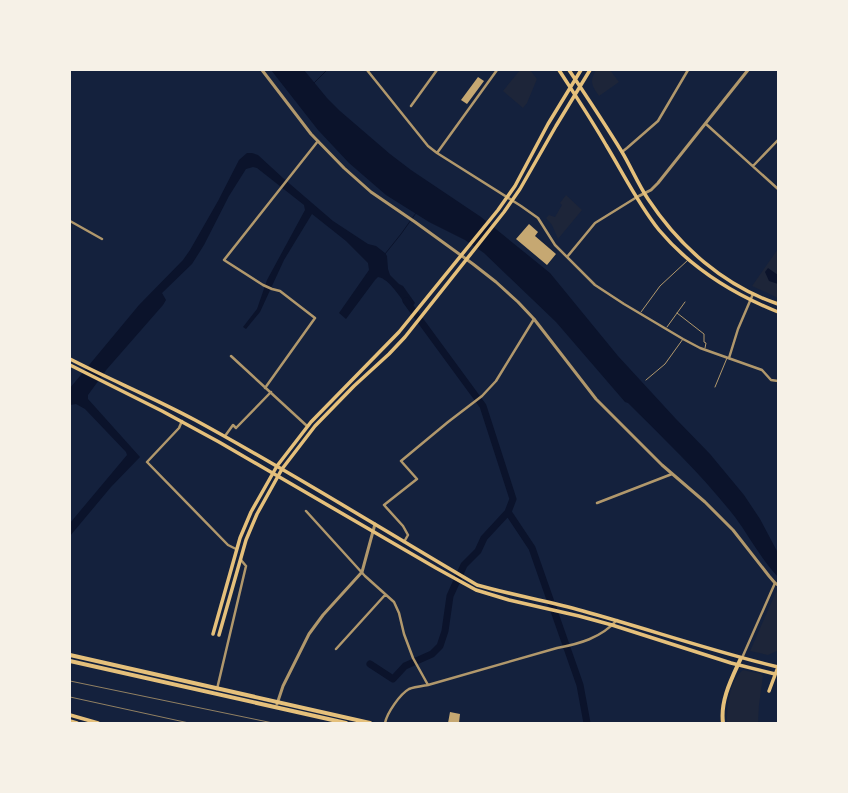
<svg xmlns="http://www.w3.org/2000/svg" width="848" height="793" font-family="Helvetica,sans-serif">
<style>
.green{fill:#1d2539}
.water{fill:#0b132b}
.lines{fill:none;stroke-linecap:round;stroke-linejoin:round}
.stream{stroke:#0b132b;stroke-width:1}
.river{stroke:#0b132b;stroke-width:7}
.building{fill:#c6a872}
.service{stroke:#b1986c;stroke-width:1}
.minor{stroke:#b1986c;stroke-width:2.5}
.tertiary{stroke:#b1986c;stroke-width:3}
.secondary{stroke:#e5c07b;stroke-width:3.5}
.primary{stroke:#e5c07b;stroke-width:4}
.rail{stroke:#918062;stroke-width:1}
</style>
<rect width="100%" height="100%" fill="#14213d"/>
<path class="green" d="M 520,70 L 530,70 L 537,79 L 527,103 L 523,108 L 503,91 Z
M 596,70 L 610,70 L 619,82 L 599,96 C 592,86 589,81 596,70 Z
M 566,195 L 582,210 L 558,239 L 552,225 L 546,218 L 549,215 L 555,217 L 562,205 L 560,203 Z
M 778,249 L 778,298 L 752,286 Z
M 776,592 L 778,593 L 777,651 L 768,655 L 750,651 Z
M 743,670 L 761,674 L 763,676 L 759,705 L 758,723 L 727,723 C 727,707 729,681 743,670 Z"/>
<path class="water" d="M 271,70 L 304,70 L 327,98 L 340,111 L 390,154 L 411,170 L 481,217 L 550,273 L 618,356 L 676,419 L 710,454 L 744,495 L 760,519 L 778,553 L 778,577 C 761,559 749,536 735,517 C 703,476 665,440 628,403 L 625,402 L 556,322 L 484,253 L 465,240 L 429,222 L 386,195 L 349,163 L 318,130 Z
M 247,153 L 252,153 L 258,155 L 283,178 L 333,221 L 368,244 L 376,246 L 385,253 L 387,256 L 388,269 L 390,275 L 399,284 L 403,286 L 415,303 L 409,310 C 403,301 389,278 378,277 L 375,280 L 346,319 L 339,313 L 369,270 L 368,263 L 346,241 L 312,214 L 284,260 L 260,312 L 246,329 L 243,327 L 257,309 L 267,280 L 305,210 L 304,205 L 257,168 L 253,167 L 246,169 L 229,196 L 204,245 L 192,264 L 162,293 L 166,300 L 163,305 L 107,369 L 88,395 L 88,399 L 140,457 L 111,487 L 70,536 L 70,523 L 127,455 L 126,452 L 85,409 L 76,404 L 70,405 L 70,388 L 139,305 L 183,260 L 190,250 L 218,201 L 239,160 Z
M 768,268 L 778,275 L 778,284 L 769,281 L 765,272 Z"/>
<g class="lines">
<path class="stream" d="M 314,83 L 327,70
M 385,254 L 401,234 L 416,213"/>
<path class="river" d="M 406,301 L 483,406 L 513,499 L 508,512 L 532,548 L 580,685 L 587,723
M 370,664 L 393,679 L 405,666 L 432,654 L 440,646 L 445,631 L 450,596 L 464,565 L 478,551 L 484,538 L 508,512"/>
</g>
<path class="building" d="M 478,77 L 484,81 L 467,104 L 461,100 Z
M 529,224 L 538,232 L 535,236 L 556,254 L 547,265 L 516,239 Z
M 450,712 L 460,714 L 459,723 L 448,723 Z"/>
<g class="lines">
<path class="service" d="M 641,312 L 660,286 L 688,260
M 677,313 L 704,334 L 704,342 L 706,343 L 705,348
M 667,327 L 685,302
M 646,380 L 665,364 L 683,339
M 715,387 L 727,358"/>
<path class="minor" d="M 367,70 L 428,146 L 437,153 L 521,206 L 538,218 L 555,245 L 595,285 L 624,304 L 683,339 L 700,348 L 762,370 L 771,380 L 778,381
M 411,106 L 437,70
M 706,124 L 778,189
M 622,152 L 627,148 L 658,121 L 688,70
M 437,153 L 497,70
M 753,166 L 778,140
M 70,221 L 102,239
M 567,257 L 595,223 L 637,197
M 231,356 L 307,426
M 729,358 L 738,329 L 753,294
M 265,388 L 315,318 L 280,291 L 272,289 L 263,285 L 224,260 L 318,141
M 182,421 L 179,428 L 147,462 L 228,545 L 236,549
M 225,436 L 233,425 L 236,428 L 271,392
M 597,503 L 672,474
M 306,511 L 365,576 L 394,602 L 399,613 L 404,634 L 413,658 L 428,685
M 404,542 L 408,535 L 403,526 L 384,505 L 417,479 L 401,461 L 448,422 L 482,396 L 496,381 L 534,319
M 336,649 L 385,595
M 742,658 L 775,583
M 217,689 L 246,566 L 241,560
M 385,723 C 387,713 400,694 409,689 C 414,687 422,686 428,685 L 557,648 C 579,644 601,638 617,620"/>
<path class="tertiary" d="M 262,70 L 311,134 L 344,168 L 371,192 L 415,222 L 473,264 L 496,282 L 518,302 L 534,319 L 596,399 L 662,465 L 705,502 L 733,530 L 769,576 L 775,583 L 778,585
M 637,197 L 651,190 L 658,183 L 748,70
M 277,704 L 283,686 L 309,634 L 323,615 L 362,572 L 375,524"/>
<path class="secondary" d="M 559,70 C 575,95 591,119 606,145 C 623,173 638,204 659,230 C 691,268 733,294 778,312
M 569,70 C 587,97 605,124 622,152 C 631,167 638,184 648,199 C 679,246 724,286 778,304
M 70,359 C 111,380 154,398 195,420 C 291,472 383,530 477,585 C 512,595 548,601 583,611 C 648,629 712,651 778,667
M 70,365 L 162,411 L 219,442 L 436,568 L 476,590 L 509,600 L 579,616 L 612,625 L 731,663 L 775,674
M 213,634 L 240,538 L 251,512 L 277,466 L 311,422 L 399,332 L 498,210 L 515,186 L 548,124 L 581,70
M 219,635 L 246,540 L 257,514 L 282,469 L 315,426 L 354,386 L 389,354 L 405,337 L 504,212 L 520,189 L 556,126 L 590,70
M 769,691 L 778,667
M 70,715 L 98,723
M 70,721 L 77,723"/>
<path class="primary" d="M 70,655 L 370,723
M 70,661 L 346,723
M 723,723 C 720,700 732,678 741,658"/>
<path class="rail" d="M 70,681 L 273,723
M 70,697 L 189,723"/>
</g>
<rect width="848" height="793" fill="none" stroke="#f6f1e7" stroke-width="142"/>
</svg>
